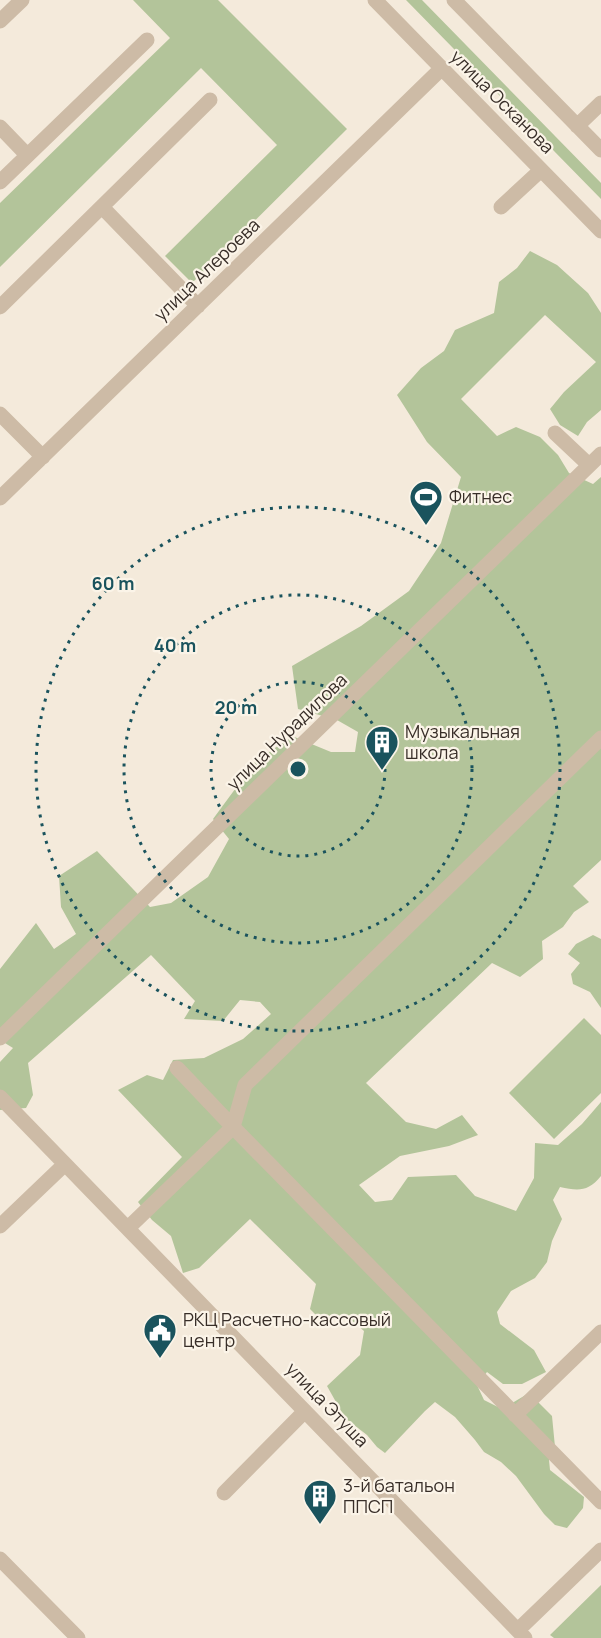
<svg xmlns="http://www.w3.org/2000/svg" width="601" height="1638" font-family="Manrope,sans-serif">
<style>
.green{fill:#b3c49a}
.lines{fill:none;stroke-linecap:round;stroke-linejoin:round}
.minor{stroke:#cdbba6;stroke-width:15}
.ring{fill:none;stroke:#1a535d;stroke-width:3;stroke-dasharray:3 6}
.labels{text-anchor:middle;stroke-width:4.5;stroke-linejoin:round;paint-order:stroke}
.street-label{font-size:18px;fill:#382e28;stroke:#fbf4e8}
.poi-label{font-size:18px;fill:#382e28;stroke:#fbf4e8;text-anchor:start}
.centre{fill:#1a535d;stroke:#fbf4e8;stroke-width:3}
.ring-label{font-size:18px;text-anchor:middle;font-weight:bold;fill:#1a535d;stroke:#fbf4e8;stroke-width:4.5;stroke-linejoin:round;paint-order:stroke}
</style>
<rect width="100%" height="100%" fill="#f4eadb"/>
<path class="green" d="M 133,0 L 218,0 L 347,129 L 192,283 L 165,256 L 277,145 L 201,68 L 0,267 L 0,203 L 170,38 Z
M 406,0 L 422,0 L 601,183 L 601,199 Z
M 530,251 L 557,265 L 588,293 L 601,313 L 601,410 L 587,422 L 578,436 L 560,425 L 550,409 L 564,392 L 596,362 L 545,315 L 461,399 L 497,436 L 516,427 L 540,437 L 558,455 L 569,473 L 593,484 L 601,477 L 601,860 L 573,886 L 589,902 L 574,912 L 563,927 L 542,941 L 543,959 L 520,977 L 492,963 L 366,1083 L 406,1122 L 436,1129 L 462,1115 L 478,1135 L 449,1146 L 400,1156 L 359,1185 L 375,1202 L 392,1200 L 408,1177 L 456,1175 L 475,1196 L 516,1211 L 534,1178 L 535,1143 L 558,1145 L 582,1124 L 601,1102 L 601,1176 C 588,1192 578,1191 560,1187 L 553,1200 L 562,1219 L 552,1241 L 547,1262 L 535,1278 L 511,1291 L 497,1312 L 500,1324 L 534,1350 L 546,1372 L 522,1384 L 503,1384 L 487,1372 L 477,1385 L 484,1400 L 502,1409 L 529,1393 L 552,1416 L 555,1447 L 549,1460 L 550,1470 L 584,1497 L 583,1508 L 567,1528 L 555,1525 L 544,1514 L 516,1476 L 501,1462 L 484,1452 L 475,1440 L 455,1417 L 435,1402 L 425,1411 L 385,1453 L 377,1447 L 367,1435 L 345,1418 L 327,1386 L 360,1355 L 364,1331 L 350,1319 L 320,1319 L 310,1309 L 316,1284 L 250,1219 L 199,1268 L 183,1273 L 171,1236 L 152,1220 L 138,1202 L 182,1157 L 118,1090 L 147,1075 L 163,1080 L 173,1060 L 204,1058 L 243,1039 L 271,1014 L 260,1002 L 240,1000 L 223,1021 L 184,1019 L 195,1001 L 151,955 L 28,1063 L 33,1095 L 26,1108 L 0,1110 L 0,1062 L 13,1048 L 0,1040 L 0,969 L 36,923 L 54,949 L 76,934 L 61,907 L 59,876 L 97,851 L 150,907 L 171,903 L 208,877 L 229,839 L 213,819 L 255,762 L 292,736 L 331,752 L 355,752 L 358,732 L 337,720 L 298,709 L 292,666 L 361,626 L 409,591 L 441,543 L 461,477 L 427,442 L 397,395 L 421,368 L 444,351 L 455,330 L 494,313 L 499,282 L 517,268 Z
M 593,935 L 601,939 L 601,1008 L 590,992 L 573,984 L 571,974 L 580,963 L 568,954 L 576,944 Z
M 584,1018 L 601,1035 L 601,1093 L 554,1139 L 509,1093 Z
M 601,1585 L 601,1638 L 554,1638 L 550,1635 Z"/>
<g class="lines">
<path class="minor" d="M 375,0 L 601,231
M 454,0 L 601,150
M 0,21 L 22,0
M 577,126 L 601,103
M 0,127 L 27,155
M 0,182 L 147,40
M 102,207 L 198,306
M 501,207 L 541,170
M 0,307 L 210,100
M 0,414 L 43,457
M 555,433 L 589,465
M 0,498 L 441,69
M 0,1038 L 601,454
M 177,1068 L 233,1127
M 0,1097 L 525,1638
M 233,1127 L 245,1085 L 601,738
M 0,1226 L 65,1164
M 128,1228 L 233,1127 L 601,1502
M 515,1415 L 601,1332
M 224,1493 L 305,1411
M 0,1559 L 78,1638
M 518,1630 L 601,1550"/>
</g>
<g class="ring">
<circle cx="298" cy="769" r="87"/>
<circle cx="298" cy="769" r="174"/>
<circle cx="298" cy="769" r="262"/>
</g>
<defs>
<symbol id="stadium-pin" viewBox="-11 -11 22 30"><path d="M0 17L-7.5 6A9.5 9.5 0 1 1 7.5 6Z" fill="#1a535d" stroke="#fbf4e8"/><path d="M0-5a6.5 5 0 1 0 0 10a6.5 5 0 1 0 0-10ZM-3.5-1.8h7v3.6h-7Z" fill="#fff"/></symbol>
<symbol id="building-pin" viewBox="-11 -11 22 30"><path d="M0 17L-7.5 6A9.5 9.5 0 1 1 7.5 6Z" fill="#1a535d" stroke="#fbf4e8"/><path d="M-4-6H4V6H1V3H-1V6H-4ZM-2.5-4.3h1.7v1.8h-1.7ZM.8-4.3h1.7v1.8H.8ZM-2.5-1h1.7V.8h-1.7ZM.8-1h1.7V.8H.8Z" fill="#fff"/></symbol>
<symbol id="civic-pin" viewBox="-11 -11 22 30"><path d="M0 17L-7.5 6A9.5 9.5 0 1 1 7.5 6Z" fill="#1a535d" stroke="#fbf4e8"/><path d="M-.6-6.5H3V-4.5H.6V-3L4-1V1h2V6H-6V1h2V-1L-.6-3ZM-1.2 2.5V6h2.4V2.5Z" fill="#fff"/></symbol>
</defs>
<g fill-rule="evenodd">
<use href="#stadium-pin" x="407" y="478" width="38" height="52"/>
<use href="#building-pin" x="363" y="723" width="38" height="52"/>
<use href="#civic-pin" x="141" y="1311" width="38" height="52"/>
<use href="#building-pin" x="301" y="1477" width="38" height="52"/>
</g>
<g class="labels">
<g class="street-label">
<text transform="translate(502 102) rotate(45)" y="6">улица Осканова</text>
<text transform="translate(207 270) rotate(-44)" y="6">улица Алероева</text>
<text transform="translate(287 732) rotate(-44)" y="6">улица Нурадилова</text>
<text transform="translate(327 1405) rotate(46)" y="6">улица Этуша</text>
</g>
<g class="poi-label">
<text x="449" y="503">Фитнес</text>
<text x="405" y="738">Музыкальная<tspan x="405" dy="21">школа</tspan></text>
<text x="183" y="1326">РКЦ Расчетно-кассовый<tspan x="183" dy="21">центр</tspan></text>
<text x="343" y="1492">3-й батальон<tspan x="343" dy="21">ППСП</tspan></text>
</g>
</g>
<circle cx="298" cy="769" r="9" class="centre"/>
<g class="ring-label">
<text x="113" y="590">60 m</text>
<text x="175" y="652">40 m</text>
<text x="236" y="714">20 m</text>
</g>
</svg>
